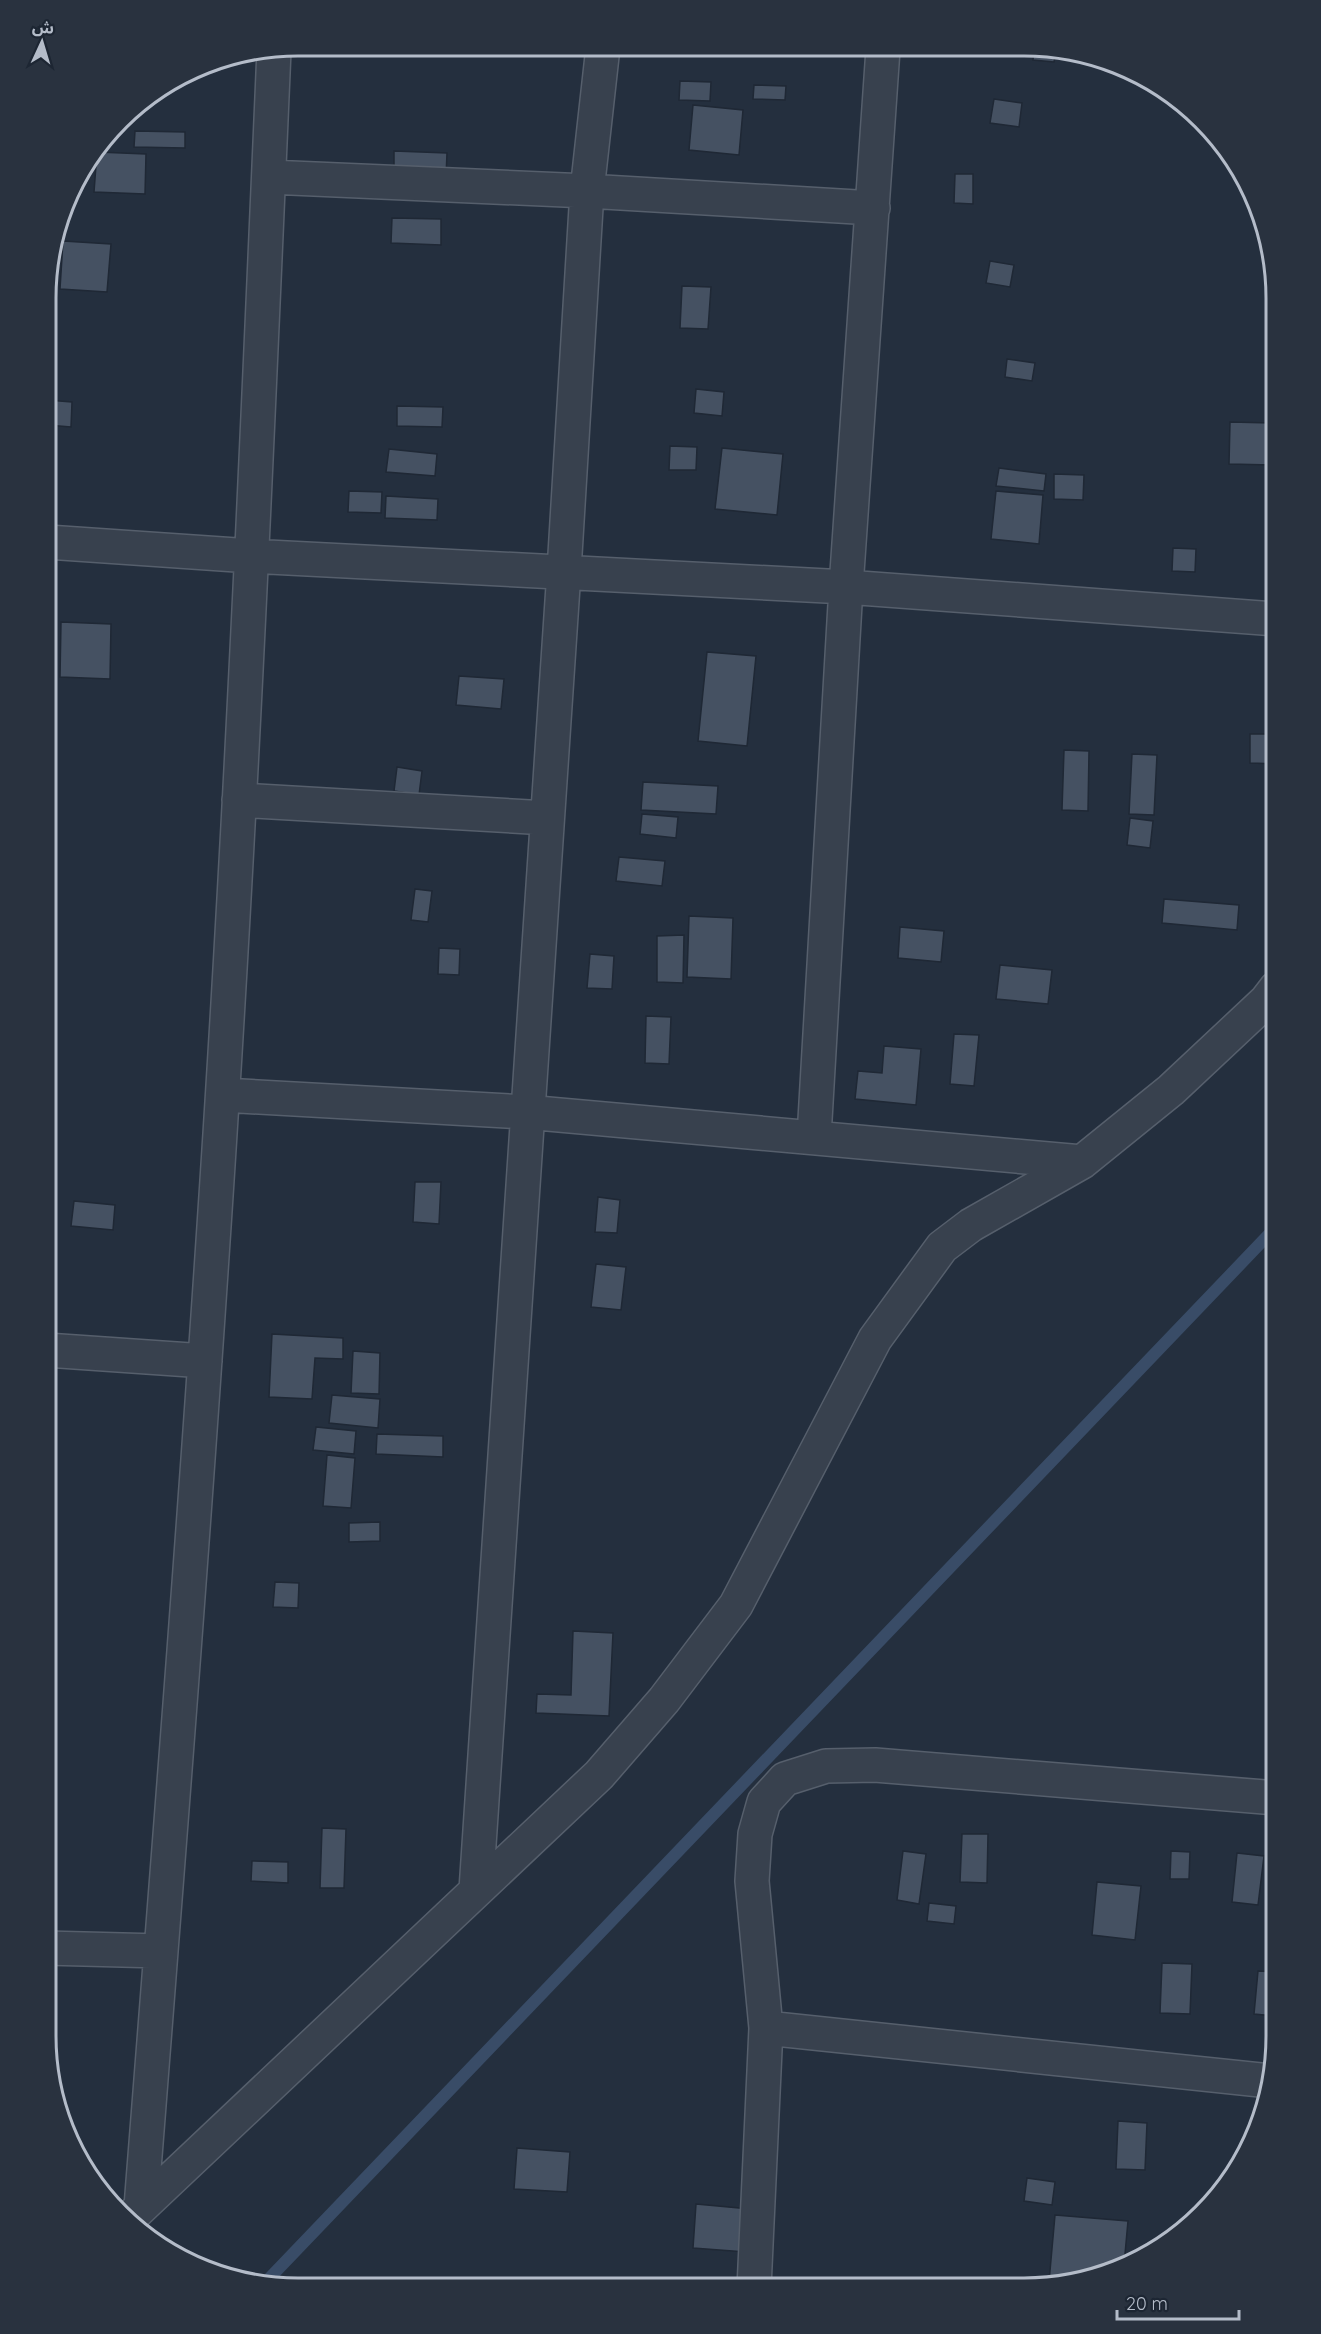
<svg xmlns="http://www.w3.org/2000/svg" width="1321" height="2334" font-family="Quicksand,'Noto Sans Arabic',sans-serif">
<style>
.lines{fill:none;stroke-linecap:round;stroke-linejoin:round}
.stream{stroke:#394c67;stroke-width:12}
.building{fill:#455162;stroke:#1f2835;stroke-width:1.5}
.minor-casing{stroke:#565f6c;stroke-width:36}
.minor{stroke:#38414e;stroke-width:33}
.rim{fill:none;stroke:#b4bcc9;stroke-width:3}
</style>
<rect width="100%" height="100%" fill="#242f3e"/>
<g class="lines">
<path class="stream" d="M 262,2286 L 1276,1227"/>
</g>
<path class="building" d="M 1034,50 L 1056,50 L 1054,62 L 1033,60 Z
M 680,81 L 711,82 L 710,101 L 679,100 Z
M 754,85 L 786,86 L 785,100 L 753,99 Z
M 994,99 L 1022,103 L 1019,127 L 990,123 Z
M 693,105 L 743,110 L 739,155 L 689,150 Z
M 135,131 L 185,132 L 185,148 L 134,147 Z
M 394,151 L 447,153 L 446,177 L 394,175 Z
M 97,152 L 146,154 L 145,194 L 94,192 Z
M 955,174 L 973,174 L 973,204 L 954,203 Z
M 78,176 L 76,203 L 66,202 L 71,186 Z
M 392,218 L 441,219 L 441,245 L 391,243 Z
M 63,241 L 111,244 L 107,292 L 60,289 Z
M 990,261 L 1014,265 L 1010,287 L 986,283 Z
M 682,286 L 711,287 L 708,329 L 680,328 Z
M 1007,359 L 1035,363 L 1032,381 L 1005,377 Z
M 696,389 L 724,392 L 722,416 L 694,413 Z
M 47,400 L 72,402 L 71,427 L 47,425 Z
M 397,406 L 443,407 L 442,427 L 397,426 Z
M 1230,422 L 1276,423 L 1276,465 L 1229,464 Z
M 670,446 L 697,447 L 696,470 L 669,470 Z
M 722,448 L 783,454 L 777,515 L 715,509 Z
M 389,449 L 437,454 L 435,476 L 386,472 Z
M 999,468 L 1046,474 L 1044,491 L 996,486 Z
M 1054,474 L 1084,475 L 1083,500 L 1054,499 Z
M 349,491 L 382,492 L 381,513 L 348,512 Z
M 996,491 L 1043,495 L 1039,544 L 991,539 Z
M 386,496 L 438,499 L 437,520 L 385,518 Z
M 1271,517 L 1276,517 L 1276,538 L 1268,537 Z
M 1173,548 L 1196,549 L 1195,572 L 1172,571 Z
M 61,622 L 111,624 L 110,679 L 60,677 Z
M 707,652 L 756,656 L 747,746 L 698,741 Z
M 459,676 L 504,679 L 501,709 L 456,705 Z
M 47,680 L 56,681 L 55,707 L 47,707 Z
M 47,710 L 54,711 L 53,739 L 47,738 Z
M 1250,734 L 1276,734 L 1276,764 L 1250,763 Z
M 1064,750 L 1089,751 L 1088,811 L 1062,810 Z
M 1132,754 L 1157,755 L 1154,815 L 1129,814 Z
M 397,767 L 422,771 L 419,795 L 394,791 Z
M 643,782 L 718,786 L 716,814 L 641,810 Z
M 642,814 L 678,817 L 676,838 L 640,834 Z
M 1130,818 L 1153,821 L 1150,848 L 1127,845 Z
M 619,857 L 665,861 L 662,886 L 616,881 Z
M 415,889 L 432,891 L 428,922 L 411,920 Z
M 1164,899 L 1239,905 L 1237,930 L 1162,923 Z
M 689,916 L 733,918 L 731,979 L 687,977 Z
M 900,927 L 944,931 L 941,962 L 898,958 Z
M 684,935 L 683,983 L 657,982 L 657,936 Z
M 439,948 L 460,949 L 459,975 L 438,974 Z
M 590,954 L 614,956 L 612,989 L 587,988 Z
M 1000,965 L 1052,970 L 1048,1004 L 996,999 Z
M 646,1016 L 671,1017 L 669,1064 L 645,1063 Z
M 954,1034 L 979,1035 L 974,1086 L 950,1084 Z
M 884,1046 L 921,1049 L 916,1105 L 855,1099 L 858,1071 L 882,1073 Z
M 46,1135 L 52,1136 L 48,1219 L 46,1219 Z
M 415,1182 L 441,1182 L 439,1224 L 413,1222 Z
M 598,1197 L 620,1200 L 617,1233 L 595,1232 Z
M 74,1201 L 115,1205 L 113,1230 L 71,1226 Z
M 596,1264 L 626,1267 L 621,1310 L 591,1307 Z
M 272,1334 L 343,1338 L 343,1359 L 315,1358 L 312,1399 L 269,1397 Z
M 353,1351 L 380,1353 L 379,1394 L 351,1393 Z
M 332,1395 L 380,1399 L 378,1428 L 329,1423 Z
M 316,1427 L 356,1431 L 354,1454 L 313,1450 Z
M 377,1434 L 443,1436 L 443,1457 L 376,1454 Z
M 327,1455 L 355,1458 L 351,1508 L 323,1506 Z
M 380,1522 L 380,1541 L 349,1542 L 349,1523 Z
M 275,1582 L 299,1583 L 298,1608 L 273,1607 Z
M 573,1631 L 613,1633 L 609,1716 L 536,1713 L 537,1694 L 571,1695 Z
M 322,1828 L 346,1829 L 344,1888 L 320,1888 Z
M 962,1834 L 988,1834 L 987,1883 L 960,1882 Z
M 903,1851 L 926,1854 L 919,1904 L 897,1900 Z
M 1171,1851 L 1190,1852 L 1189,1879 L 1170,1879 Z
M 1237,1853 L 1264,1856 L 1258,1905 L 1232,1902 Z
M 252,1861 L 288,1862 L 288,1883 L 251,1881 Z
M 1097,1882 L 1141,1886 L 1135,1940 L 1092,1935 Z
M 929,1903 L 956,1906 L 954,1924 L 927,1921 Z
M 1162,1963 L 1192,1964 L 1190,2014 L 1160,2013 Z
M 1258,1971 L 1275,1972 L 1275,2016 L 1254,2014 Z
M 47,2050 L 54,2050 L 53,2085 Z
M 1118,2121 L 1147,2123 L 1145,2170 L 1116,2169 Z
M 517,2148 L 570,2152 L 567,2192 L 514,2189 Z
M 1027,2178 L 1055,2182 L 1052,2205 L 1024,2201 Z
M 696,2204 L 750,2209 L 746,2252 L 693,2248 Z
M 1055,2215 L 1128,2221 L 1124,2265 L 1105,2275 L 1061,2283 L 1049,2282 Z"/>
<g class="lines">
<defs>
<path id="minor" d="M 269,177 L 587,191 L 873,208
M 47,542 L 251,556 L 846,587 L 1276,619
M 239,800 L 547,818
M 223,1095 L 526,1112 L 1082,1162
M 814,1137 L 846,587 L 883,49
M 46,1350 L 205,1361
M 476,1890 L 564,571 L 587,191 L 603,47
M 45,1948 L 161,1951
M 766,2028 L 1270,2081
M 141,2207 C 170,1838 199,1470 222,1102 C 244,751 259,400 274,50
M 134,2214 L 599,1775 L 664,1700 L 736,1605 L 875,1339 L 942,1247 L 971,1225 L 1082,1162 L 1171,1090 L 1266,1001 L 1276,988
M 754,2288 L 766,2028 L 752,1881 L 755,1834 L 764,1802 L 785,1779 L 826,1766 L 875,1765 L 1276,1798"/>
</defs>
<use href="#minor" class="minor-casing"/>
<use href="#minor" class="minor"/>
</g>
<path d="M0 0H1321V2334H0ZM298 56H1024A242 242 0 0 1 1266 298V2036A242 242 0 0 1 1024 2278H298A242 242 0 0 1 56 2036V298A242 242 0 0 1 298 56Z" fill="#29323f" fill-rule="evenodd"/>
<path class="rim" d="M298 56H1024A242 242 0 0 1 1266 298V2036A242 242 0 0 1 1024 2278H298A242 242 0 0 1 56 2036V298A242 242 0 0 1 298 56Z"/>
<g transform="translate(42 42) rotate(4)" stroke="#1d2633" stroke-width="4.5" paint-order="stroke">
<path d="M0-4.5L10 22L0 15L-10 22Z" fill="#b4bcc9"/>
<text y="-9" font-size="16" font-weight="bold" text-anchor="middle" fill="#b4bcc9">ش</text>
</g>
<path d="M1117 2310v9h122v-9" fill="none" stroke="#b4bcc9" stroke-width="3"/>
<text x="1126" y="2310" font-size="18" fill="#b4bcc9" stroke="#1d2633" stroke-width="4.5" paint-order="stroke">20 m</text>
</svg>
